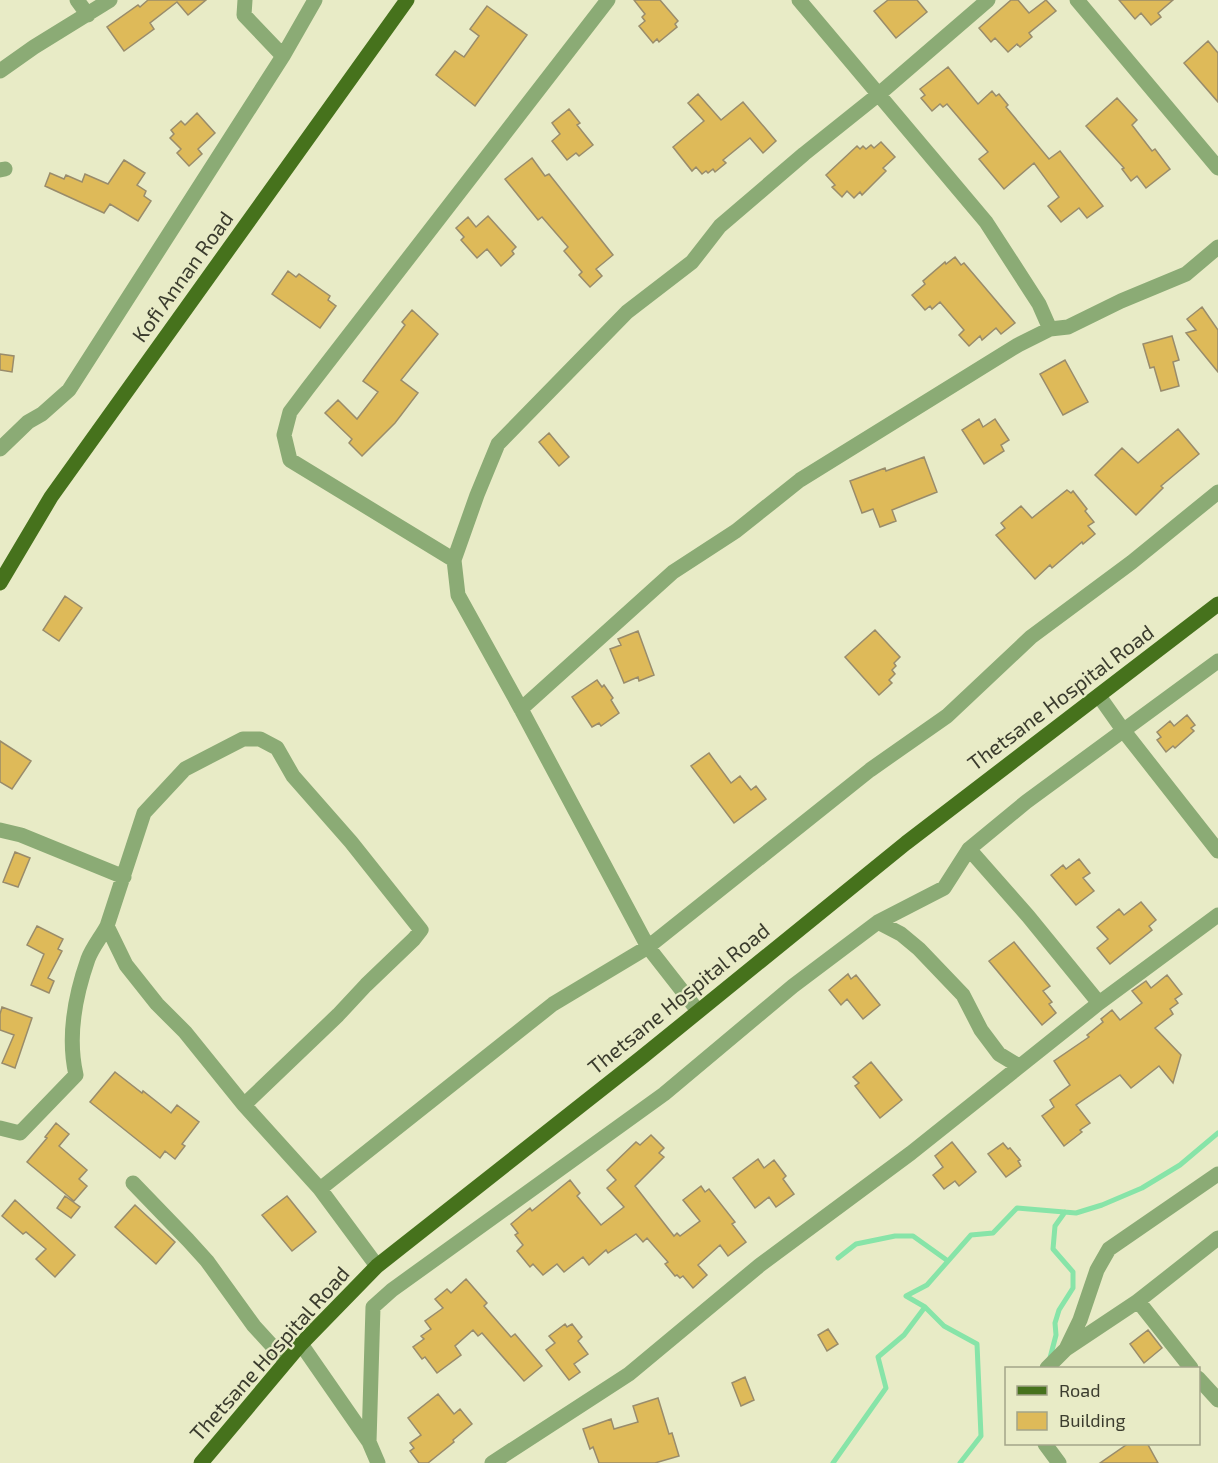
<svg xmlns="http://www.w3.org/2000/svg" width="1218" height="1463" font-family="'Exo 2',sans-serif">
<style>
.lines{fill:none;stroke-linecap:round;stroke-linejoin:round}
.stream{stroke:#87e4a8;stroke-width:5}
.building{fill:#deba59;stroke:#998c6b;stroke-width:1.5}
.minor{stroke:#8bab75;stroke-width:15}
.major{stroke:#46721c;stroke-width:15}
.labels{text-anchor:middle;stroke-width:4.5;stroke-linejoin:round;paint-order:stroke}
.street-label{font-size:21px;fill:#3b3c2e;stroke:#e8ebc6}
</style>
<rect width="100%" height="100%" fill="#e8ebc6"/>
<g class="lines">
<path class="stream" d="M 838,1258 L 856,1244 L 895,1236 L 913,1236 L 948,1261
M 1050,1358 L 1056,1335 L 1055,1323 L 1059,1310 L 1073,1288 L 1073,1272 L 1053,1249 L 1055,1226 L 1065,1212
M 833,1463 L 886,1388 L 878,1357 L 904,1335 L 925,1307
M 960,1463 L 981,1436 L 977,1344 L 944,1326 L 925,1307 L 906,1296 L 927,1285 L 971,1235 L 993,1233 L 1017,1208 L 1076,1213 L 1102,1205 L 1142,1188 L 1180,1165 L 1218,1133"/>
</g>
<path class="building" d="M 148,0 L 206,0 L 188,15 L 177,2 L 150,23 L 154,29 L 124,51 L 107,27 L 138,5 L 140,7 Z
M 634,0 L 660,0 L 678,21 L 675,24 L 677,27 L 659,42 L 657,39 L 653,43 L 639,26 L 645,21 L 642,17 L 645,14 Z
M 888,0 L 917,0 L 927,12 L 896,38 L 874,11 Z
M 1011,0 L 1018,0 L 1029,13 L 1046,0 L 1056,11 L 1029,33 L 1032,37 L 1020,47 L 1017,44 L 1008,52 L 995,38 L 991,42 L 979,28 Z
M 1119,0 L 1173,0 L 1158,13 L 1161,17 L 1151,25 L 1141,13 L 1135,19 Z
M 487,6 L 527,35 L 475,106 L 436,75 L 455,51 L 464,57 L 479,36 L 470,29 Z
M 1208,41 L 1218,53 L 1218,102 L 1184,63 Z
M 948,67 L 978,104 L 992,91 L 996,96 L 999,94 L 1008,105 L 1006,107 L 1049,159 L 1060,151 L 1103,206 L 1087,218 L 1079,208 L 1061,222 L 1048,206 L 1059,197 L 1034,163 L 1004,189 L 979,159 L 988,152 L 947,104 L 943,107 L 940,104 L 932,111 L 921,98 L 925,95 L 920,89 Z
M 698,94 L 721,120 L 743,102 L 776,141 L 763,153 L 750,138 L 723,160 L 726,163 L 715,172 L 713,169 L 708,173 L 706,171 L 702,174 L 696,167 L 692,171 L 673,147 L 704,121 L 688,103 Z
M 1117,98 L 1137,120 L 1132,125 L 1152,151 L 1155,149 L 1170,169 L 1146,188 L 1137,176 L 1131,181 L 1122,169 L 1124,168 L 1086,126 Z
M 569,109 L 580,123 L 577,125 L 593,145 L 579,156 L 576,153 L 567,160 L 552,141 L 560,134 L 552,123 Z
M 197,113 L 215,133 L 198,149 L 202,154 L 189,166 L 177,153 L 181,149 L 170,138 L 174,134 L 171,130 L 181,121 L 185,125 Z
M 881,142 L 895,157 L 883,168 L 886,171 L 862,195 L 860,192 L 854,198 L 847,191 L 842,197 L 832,187 L 835,185 L 826,175 L 857,146 L 860,149 L 863,146 L 866,149 L 871,145 L 874,148 Z
M 532,158 L 545,176 L 549,174 L 613,255 L 596,269 L 602,276 L 590,287 L 579,275 L 582,272 L 564,251 L 568,247 L 542,217 L 538,220 L 505,179 Z
M 124,160 L 145,173 L 137,185 L 146,191 L 144,196 L 151,201 L 138,221 L 110,204 L 104,213 L 45,186 L 50,173 L 64,179 L 66,175 L 82,182 L 85,174 L 108,184 Z
M 488,216 L 516,247 L 512,251 L 514,254 L 501,266 L 487,249 L 477,258 L 461,240 L 464,237 L 456,228 L 468,217 L 476,227 Z
M 955,257 L 961,265 L 964,263 L 1015,323 L 1001,334 L 996,328 L 982,340 L 980,336 L 969,346 L 959,335 L 964,330 L 940,302 L 932,309 L 930,306 L 925,310 L 912,295 L 925,284 L 923,281 L 945,262 L 946,264 Z
M 288,271 L 296,277 L 299,274 L 330,296 L 328,300 L 336,306 L 320,328 L 272,294 Z
M 1202,307 L 1218,330 L 1218,372 L 1186,333 L 1196,330 L 1187,319 Z
M 412,310 L 438,334 L 401,380 L 418,393 L 395,423 L 362,456 L 349,443 L 352,439 L 325,413 L 338,400 L 357,419 L 378,392 L 363,381 L 405,325 L 402,322 Z
M 1172,336 L 1179,360 L 1173,362 L 1179,386 L 1161,391 L 1154,367 L 1150,368 L 1143,344 Z
M 0,354 L 14,356 L 12,372 L 0,370 Z
M 1065,360 L 1088,402 L 1063,415 L 1040,374 Z
M 979,419 L 983,427 L 995,419 L 1009,440 L 1001,445 L 1004,451 L 984,464 L 962,430 Z
M 1178,429 L 1199,454 L 1161,486 L 1163,488 L 1136,515 L 1095,475 L 1122,448 L 1138,463 Z
M 549,433 L 569,457 L 559,466 L 539,442 Z
M 924,457 L 937,492 L 892,510 L 896,521 L 880,527 L 873,509 L 862,513 L 850,481 L 885,468 L 886,471 Z
M 1067,490 L 1071,493 L 1073,491 L 1087,509 L 1085,511 L 1094,522 L 1088,526 L 1095,534 L 1083,544 L 1082,542 L 1052,568 L 1050,565 L 1035,579 L 996,535 L 1005,528 L 1001,523 L 1021,506 L 1032,518 Z
M 65,596 L 82,608 L 59,641 L 43,630 Z
M 875,630 L 900,657 L 894,663 L 896,666 L 892,670 L 895,674 L 889,680 L 892,683 L 879,695 L 845,657 Z
M 638,631 L 654,675 L 639,681 L 638,677 L 624,683 L 610,649 L 621,645 L 618,639 Z
M 597,680 L 602,687 L 604,685 L 613,698 L 611,700 L 619,713 L 601,726 L 599,723 L 592,727 L 572,697 Z
M 1187,715 L 1195,725 L 1191,728 L 1194,731 L 1175,748 L 1173,746 L 1166,752 L 1157,740 L 1161,737 L 1157,732 L 1170,721 L 1174,726 Z
M 0,741 L 31,761 L 12,789 L 0,782 Z
M 709,753 L 731,783 L 740,776 L 751,790 L 756,786 L 766,799 L 734,823 L 691,766 Z
M 15,852 L 30,858 L 18,887 L 3,882 Z
M 1079,859 L 1090,873 L 1083,878 L 1094,891 L 1076,905 L 1051,875 L 1063,865 L 1066,869 Z
M 1141,902 L 1156,920 L 1149,926 L 1152,930 L 1110,964 L 1097,948 L 1108,939 L 1097,927 L 1119,909 L 1124,915 Z
M 37,926 L 63,939 L 58,949 L 62,951 L 48,978 L 54,981 L 49,993 L 31,985 L 44,954 L 27,945 Z
M 1014,942 L 1050,986 L 1043,991 L 1052,1002 L 1049,1004 L 1056,1013 L 1042,1025 L 989,961 Z
M 848,974 L 851,979 L 856,975 L 880,1005 L 863,1019 L 847,999 L 841,1005 L 829,990 Z
M 1167,975 L 1182,994 L 1175,999 L 1178,1003 L 1170,1009 L 1173,1014 L 1155,1028 L 1181,1055 L 1173,1083 L 1159,1066 L 1131,1088 L 1120,1075 L 1076,1105 L 1090,1123 L 1080,1130 L 1082,1132 L 1064,1146 L 1042,1116 L 1054,1107 L 1050,1100 L 1070,1085 L 1054,1061 L 1089,1037 L 1087,1035 L 1103,1022 L 1101,1019 L 1112,1010 L 1120,1020 L 1142,1003 L 1132,991 L 1146,981 L 1151,988 Z
M 2,1007 L 32,1018 L 15,1068 L 2,1063 L 14,1035 L 0,1030 L 0,1014 Z
M 871,1062 L 902,1100 L 880,1118 L 855,1086 L 859,1083 L 853,1077 Z
M 115,1072 L 142,1093 L 143,1091 L 171,1113 L 177,1105 L 199,1122 L 182,1144 L 185,1146 L 175,1159 L 165,1151 L 160,1158 L 90,1102 Z
M 56,1123 L 69,1134 L 59,1146 L 87,1170 L 79,1179 L 87,1186 L 74,1201 L 27,1162 L 47,1138 L 45,1137 Z
M 651,1135 L 664,1148 L 659,1153 L 664,1157 L 635,1186 L 674,1236 L 677,1233 L 680,1236 L 700,1221 L 683,1200 L 701,1186 L 705,1192 L 709,1189 L 735,1222 L 732,1224 L 746,1242 L 728,1256 L 720,1245 L 698,1265 L 707,1275 L 693,1288 L 683,1276 L 680,1278 L 677,1275 L 675,1276 L 665,1264 L 668,1262 L 647,1238 L 643,1242 L 636,1234 L 608,1253 L 606,1250 L 589,1265 L 583,1257 L 564,1272 L 557,1264 L 543,1275 L 533,1264 L 530,1267 L 517,1251 L 523,1245 L 515,1235 L 518,1233 L 511,1224 L 530,1208 L 532,1211 L 570,1180 L 580,1193 L 577,1196 L 601,1225 L 624,1207 L 607,1188 L 616,1180 L 607,1170 L 636,1142 L 640,1145 Z
M 952,1142 L 976,1172 L 959,1186 L 955,1181 L 944,1189 L 933,1175 L 943,1167 L 935,1156 Z
M 1003,1143 L 1008,1149 L 1010,1148 L 1020,1160 L 1018,1161 L 1021,1166 L 1006,1177 L 988,1154 Z
M 758,1159 L 764,1168 L 774,1160 L 786,1176 L 783,1179 L 794,1194 L 776,1207 L 769,1197 L 755,1208 L 733,1178 Z
M 65,1196 L 80,1207 L 71,1218 L 57,1208 Z
M 287,1196 L 316,1232 L 292,1251 L 262,1215 Z
M 15,1200 L 75,1255 L 55,1277 L 36,1259 L 46,1249 L 26,1232 L 23,1234 L 2,1216 Z
M 135,1205 L 175,1242 L 156,1264 L 115,1227 Z
M 466,1279 L 487,1303 L 484,1306 L 511,1337 L 515,1334 L 542,1366 L 524,1381 L 482,1333 L 478,1336 L 473,1330 L 455,1346 L 461,1355 L 437,1373 L 425,1357 L 422,1359 L 413,1347 L 424,1339 L 421,1336 L 431,1329 L 425,1321 L 443,1308 L 435,1299 L 447,1289 L 451,1293 Z
M 565,1324 L 567,1327 L 572,1324 L 582,1337 L 578,1341 L 588,1354 L 574,1364 L 580,1372 L 569,1380 L 546,1350 L 555,1343 L 549,1336 Z
M 828,1329 L 838,1344 L 827,1351 L 818,1335 Z
M 1148,1330 L 1162,1348 L 1144,1363 L 1130,1344 Z
M 745,1377 L 754,1400 L 741,1406 L 732,1383 Z
M 438,1394 L 454,1414 L 460,1409 L 472,1424 L 453,1440 L 454,1442 L 428,1463 L 419,1463 L 410,1451 L 414,1448 L 410,1443 L 421,1435 L 408,1418 Z
M 658,1398 L 669,1434 L 672,1433 L 679,1456 L 655,1463 L 599,1463 L 593,1447 L 590,1449 L 583,1429 L 611,1419 L 614,1429 L 638,1422 L 633,1406 Z
M 1129,1443 L 1147,1443 L 1158,1463 L 1100,1463 Z"/>
<g class="lines">
<path class="minor" d="M 77,0 L 88,15
M 245,0 L 244,15 L 283,56
M 799,0 L 986,222 L 1039,304 L 1050,329
M 1077,0 L 1218,168
M 0,71 L 34,47 L 110,0
M 0,170 L 5,169
M 0,449 L 28,422 L 42,414 L 69,390 L 283,56 L 315,0
M 454,560 L 290,460 L 284,435 L 290,412 L 308,388 L 608,0
M 1099,696 L 1123,730 L 1218,851
M 521,709 L 458,595 L 454,560 L 477,495 L 498,444 L 627,312 L 692,262 L 720,226 L 804,154 L 879,94 L 988,0
M 0,830 L 21,835 L 124,877
M 969,849 L 1028,916 L 1099,1003
M 878,922 L 901,934 L 919,949 L 963,995 L 981,1030 L 999,1054 L 1019,1066
M 698,1011 L 648,947 L 521,709 L 673,572 L 736,531 L 800,480 L 1018,345 L 1050,329 L 1068,327 L 1121,301 L 1186,274 L 1218,247
M 244,1105 L 338,1015 L 366,985 L 414,939 L 421,930 L 351,842 L 293,776 L 277,748 L 260,739 L 243,739 L 185,769 L 144,813 L 107,926 L 126,965 L 157,1004 L 185,1032 L 244,1105 L 320,1189 L 377,1266
M 0,1128 L 20,1133 L 76,1075 C 67,1036 75,996 88,959 C 92,948 101,937 107,926
M 133,1183 L 188,1240 L 207,1261 L 254,1326 L 286,1361
M 320,1189 L 553,1004 L 648,947 L 870,770 L 947,716 L 1031,637 L 1132,562 L 1218,492
M 1138,1301 L 1191,1368
M 301,1344 L 369,1442 L 378,1463
M 1066,1349 L 1138,1301 L 1218,1238
M 1047,1368 L 1066,1349 L 1080,1320 L 1097,1270 L 1109,1249 L 1218,1174
M 1198,1378 L 1218,1400
M 369,1442 L 373,1307 L 392,1290 L 664,1094 L 793,986 L 878,922 L 944,888 L 969,849 L 1026,802 L 1218,661
M 1045,1444 L 1059,1463
M 492,1463 L 629,1374 L 760,1265 L 911,1153 L 1099,1003 L 1218,915"/>
<path class="major" d="M 0,583 L 51,497 L 407,0
M 201,1463 L 301,1344 L 377,1266 L 641,1058 L 906,843 L 1218,604"/>
</g>
<g class="labels">
<g class="street-label">
<text transform="translate(183 277) rotate(-54)" y="7">Kofi Annan Road</text>
<text transform="translate(1061 698) rotate(-37)" y="7">Thetsane Hospital Road</text>
<text transform="translate(679 999) rotate(-39)" y="7">Thetsane Hospital Road</text>
<text transform="translate(270 1354) rotate(-48)" y="7">Thetsane Hospital Road</text>
</g>
</g>
<rect x="1005" y="1367" width="195" height="78" fill="#e8ebc6" stroke="#a3a589" stroke-width="1.5"/>
<rect x="1017" y="1386" width="30" height="9" fill="#46721c" stroke="#a3a589" stroke-width="1.5"/>
<text x="1059" y="1397" font-size="18" fill="#3b3c2e">Road</text>
<rect x="1017" y="1412" width="30" height="18" fill="#deba59" stroke="#a3a589" stroke-width="1.5"/>
<text x="1059" y="1427" font-size="18" fill="#3b3c2e">Building</text>
</svg>
